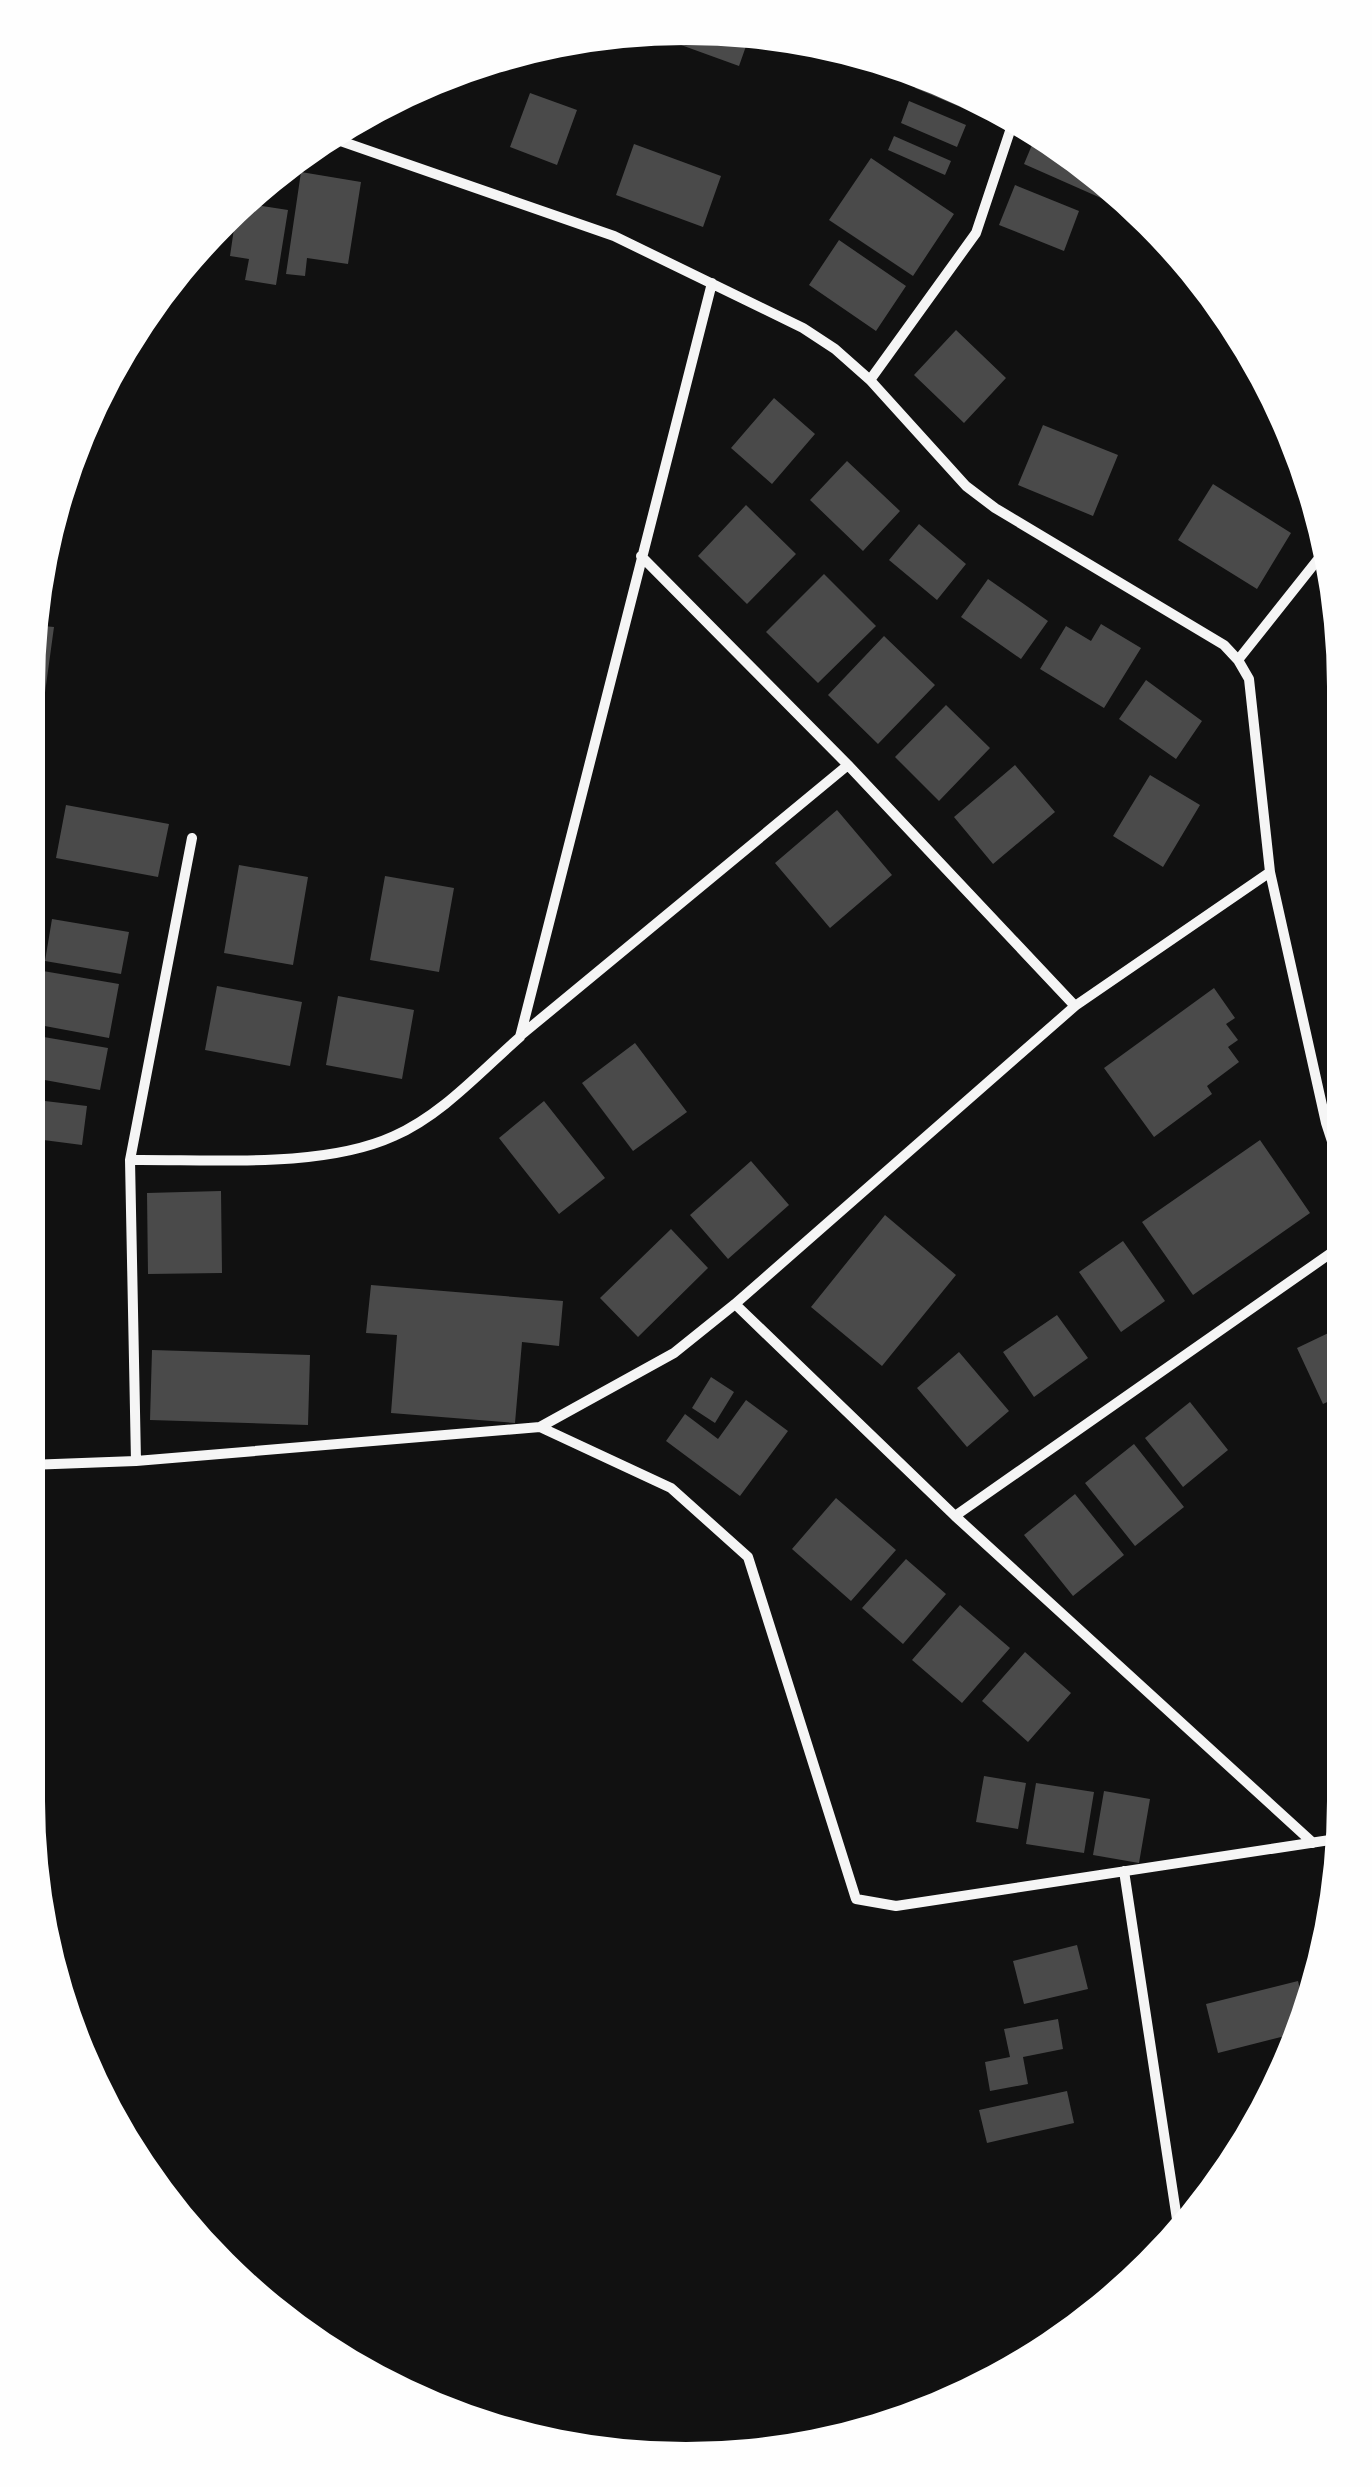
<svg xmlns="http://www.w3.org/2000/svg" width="1372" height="2487" font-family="'Exo 2',sans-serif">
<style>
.building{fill:#4a4a4a}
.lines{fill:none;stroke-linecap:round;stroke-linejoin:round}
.minor{stroke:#f5f5f5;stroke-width:10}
</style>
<rect width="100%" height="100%" fill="#111"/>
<path class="building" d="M 674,30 L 695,31 L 751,32 L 739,66 L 670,41 Z
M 921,73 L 977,99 L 972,112 L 915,88 Z
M 530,93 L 577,110 L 557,165 L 510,147 Z
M 909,101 L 966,125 L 957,147 L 901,123 Z
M 1037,133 L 1123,198 L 1119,206 L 1024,164 Z
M 894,136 L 951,161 L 945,175 L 888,150 Z
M 634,144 L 721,176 L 703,227 L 616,195 Z
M 871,158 L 954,214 L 913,276 L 829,220 Z
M 301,172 L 361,182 L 348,264 L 307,258 L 305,276 L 286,274 Z
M 1015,185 L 1079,211 L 1064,251 L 999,225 Z
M 243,203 L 288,210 L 276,285 L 245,280 L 249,259 L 230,256 L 237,208 Z
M 839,240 L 906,286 L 876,331 L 809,285 Z
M 956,330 L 1006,378 L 964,423 L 914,375 Z
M 774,398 L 815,434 L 772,484 L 731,448 Z
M 1043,425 L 1118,455 L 1093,516 L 1018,485 Z
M 847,461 L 900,511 L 863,551 L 810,500 Z
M 1213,484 L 1291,533 L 1257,589 L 1178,540 Z
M 746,505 L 796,554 L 747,604 L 698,556 Z
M 919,524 L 966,564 L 937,600 L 889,560 Z
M 824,574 L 876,626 L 818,683 L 766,632 Z
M 988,579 L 1048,621 L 1021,659 L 961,617 Z
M 1101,624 L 1141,648 L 1104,708 L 1040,669 L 1066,626 L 1091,641 Z
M 33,625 L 54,627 L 44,700 L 29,698 L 29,644 Z
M 884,636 L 935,685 L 878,744 L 828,695 Z
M 1146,680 L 1202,721 L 1176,759 L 1119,719 Z
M 946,705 L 990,748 L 939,801 L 895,757 Z
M 1015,765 L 1055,812 L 993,864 L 954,817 Z
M 1150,775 L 1200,805 L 1163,867 L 1113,836 Z
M 66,805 L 169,824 L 158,877 L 56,858 Z
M 837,810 L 892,875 L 830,928 L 775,863 Z
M 239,865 L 308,877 L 293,965 L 224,953 Z
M 385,876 L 454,888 L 439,972 L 370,960 Z
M 52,919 L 129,932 L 121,974 L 45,961 Z
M 43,971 L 119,984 L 109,1038 L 34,1024 Z
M 217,986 L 302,1002 L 290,1066 L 205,1050 Z
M 1214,988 L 1235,1018 L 1226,1024 L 1238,1040 L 1228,1047 L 1239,1062 L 1207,1086 L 1212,1094 L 1154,1137 L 1104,1068 Z
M 338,996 L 414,1010 L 402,1079 L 326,1065 Z
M 1340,998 L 1340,1034 L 1339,1034 L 1329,1002 Z
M 32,1035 L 108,1048 L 100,1090 L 28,1077 Z
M 635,1043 L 687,1112 L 633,1151 L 582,1083 Z
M 28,1099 L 87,1106 L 82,1145 L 28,1138 Z
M 544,1101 L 605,1178 L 559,1214 L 499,1138 Z
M 1260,1140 L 1310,1213 L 1193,1295 L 1142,1222 Z
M 751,1161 L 789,1205 L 728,1259 L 690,1215 Z
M 221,1191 L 222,1273 L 148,1274 L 147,1193 Z
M 885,1215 L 956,1275 L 882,1366 L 811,1307 Z
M 671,1229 L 708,1268 L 638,1337 L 600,1298 Z
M 1123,1241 L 1165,1301 L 1121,1332 L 1079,1272 Z
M 371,1285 L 563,1301 L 559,1346 L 522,1342 L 515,1423 L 391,1413 L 397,1335 L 366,1333 Z
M 1057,1315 L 1088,1358 L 1034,1397 L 1003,1352 Z
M 1341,1327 L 1342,1395 L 1323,1404 L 1297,1348 Z
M 152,1350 L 310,1355 L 308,1425 L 150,1420 Z
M 959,1352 L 1009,1411 L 967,1447 L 917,1388 Z
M 711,1377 L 734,1392 L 715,1423 L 692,1408 Z
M 746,1400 L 788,1431 L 740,1496 L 666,1441 L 685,1414 L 718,1439 Z
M 1190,1402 L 1228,1450 L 1183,1487 L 1145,1438 Z
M 1134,1444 L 1184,1507 L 1135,1546 L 1085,1483 Z
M 1075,1494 L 1124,1555 L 1073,1596 L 1024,1535 Z
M 836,1498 L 896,1550 L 851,1601 L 792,1549 Z
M 906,1559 L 946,1594 L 903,1644 L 862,1608 Z
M 960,1605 L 1010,1648 L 962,1703 L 912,1660 Z
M 1025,1652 L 1071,1693 L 1028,1742 L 982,1701 Z
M 984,1776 L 1026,1783 L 1018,1829 L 976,1822 Z
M 1036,1783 L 1094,1792 L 1084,1853 L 1026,1844 Z
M 1104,1791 L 1150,1799 L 1139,1863 L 1093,1855 Z
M 1077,1945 L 1088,1989 L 1024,2004 L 1013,1961 Z
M 1298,1981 L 1307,2018 L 1301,2032 L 1218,2053 L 1206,2004 Z
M 1058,2019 L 1063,2049 L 1023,2057 L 1028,2084 L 990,2091 L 985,2062 L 1010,2057 L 1004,2029 Z
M 1067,2091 L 1074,2123 L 987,2143 L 979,2110 Z"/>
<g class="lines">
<path class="minor" d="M 329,137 L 614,236 L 803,328 L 835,349 L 870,380 L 966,486 L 995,508 L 1224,645 L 1238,660 L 1249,679 L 1270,872 L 1326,1123 L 1341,1169
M 870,380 L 976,233 L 1015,116
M 641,556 L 848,765 L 1075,1006
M 1238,660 L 1327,548
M 520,1036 L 848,765
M 130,1160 C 209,1159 322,1169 394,1136 C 442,1115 481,1071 520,1037 L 712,283
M 735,1304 L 955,1516 L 1313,1843
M 540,1427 L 671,1488 L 748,1557 L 856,1899 L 896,1906 L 1343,1838
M 136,1461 L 130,1160 L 192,838
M 28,1465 L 136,1461 L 540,1427 L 674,1353 L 735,1304 L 1075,1006 L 1270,872
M 955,1516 L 1341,1246
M 1124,1871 L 1178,2226"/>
</g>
<path d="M0 0H1372V2487H0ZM686 45H686A641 641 0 0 1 1327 686V1801A641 641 0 0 1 686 2442H686A641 641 0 0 1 45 1801V686A641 641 0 0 1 686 45Z" fill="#fefefe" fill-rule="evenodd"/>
</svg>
